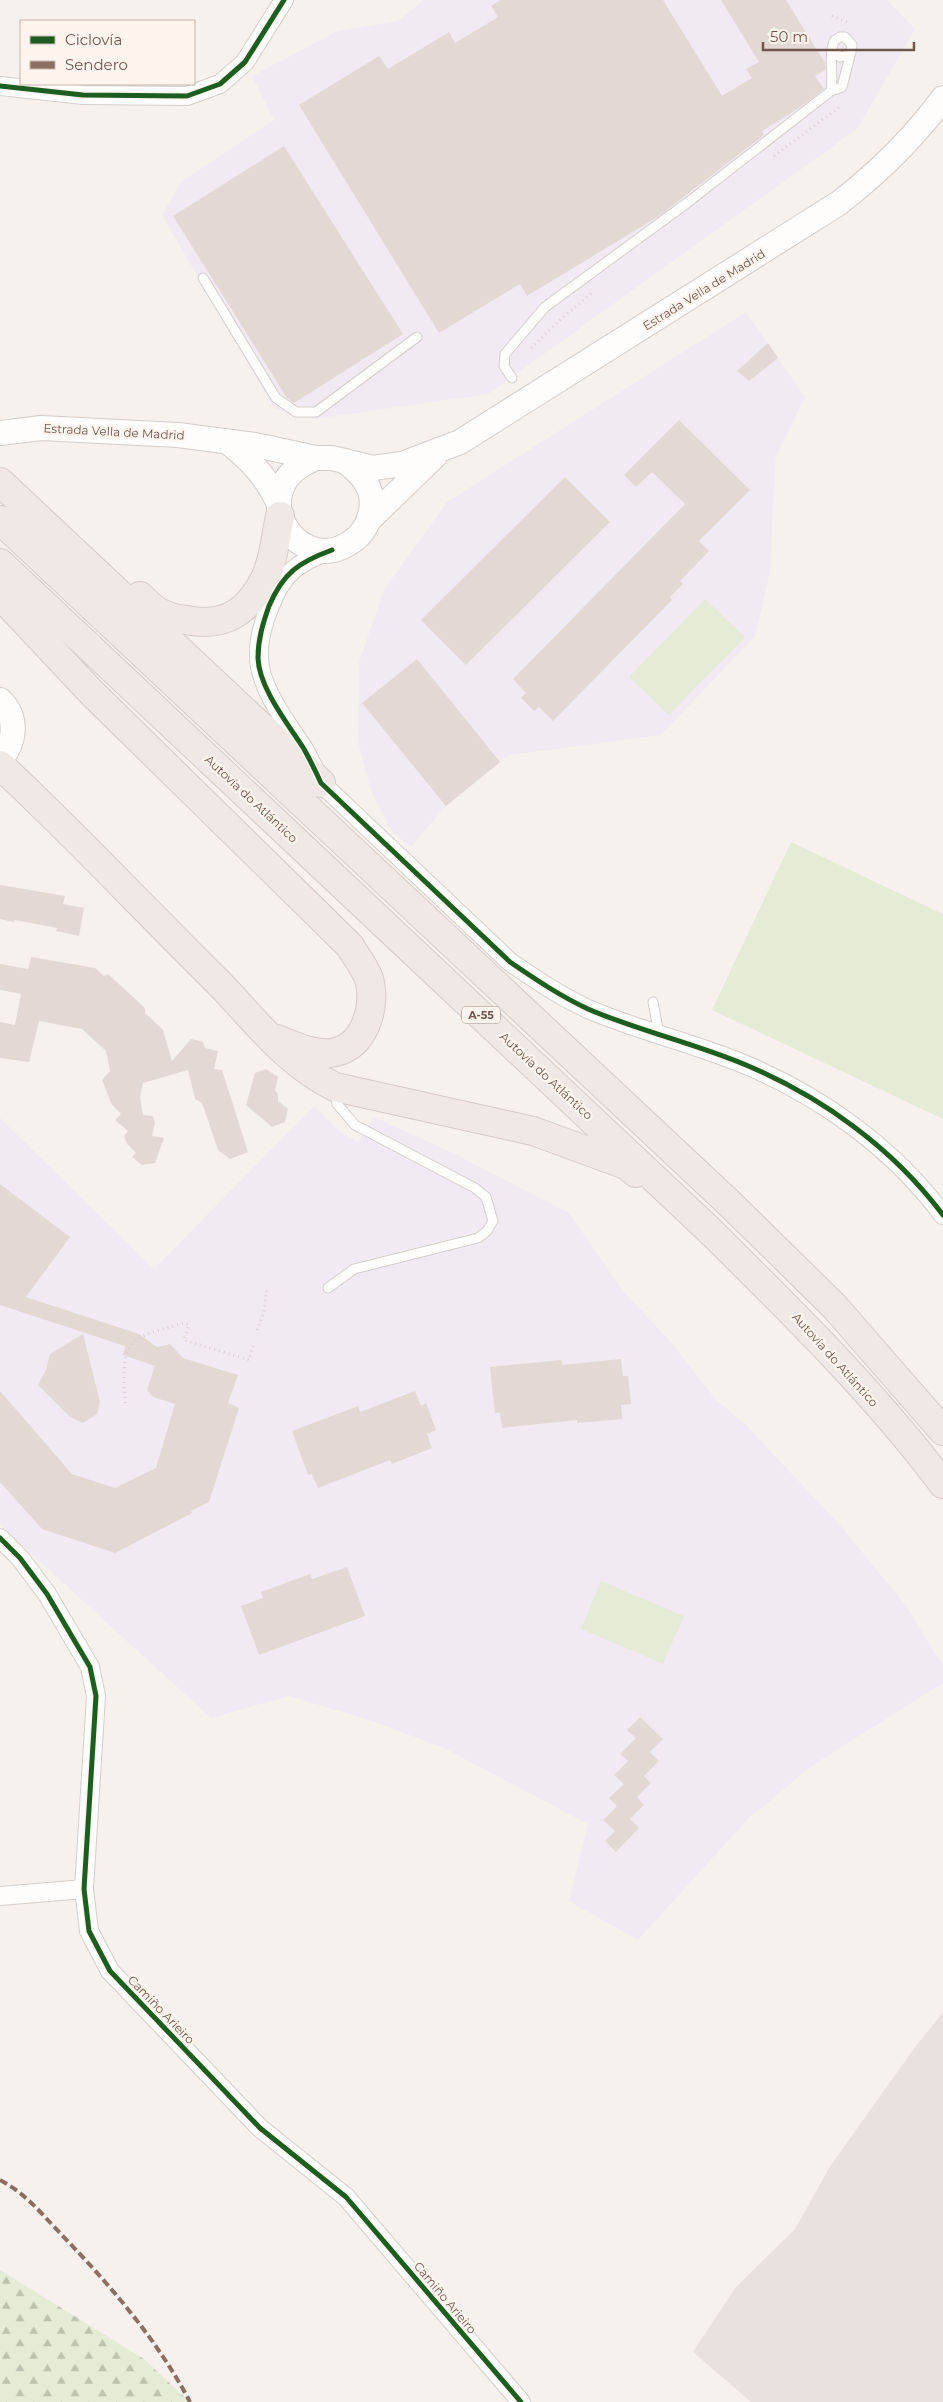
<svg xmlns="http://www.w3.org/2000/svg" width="943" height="2402" font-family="Montserrat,sans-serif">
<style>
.industrial{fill:#e8e1dd}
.education{fill:#f1eaf2}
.forest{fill:url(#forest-firs)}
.green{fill:#e6ebd8}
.building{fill:#e2d9d4}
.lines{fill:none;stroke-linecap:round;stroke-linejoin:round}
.lane-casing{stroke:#d5ceca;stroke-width:11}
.street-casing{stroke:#d5ceca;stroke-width:20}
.secondary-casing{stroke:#d5ccc8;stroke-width:26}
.highway-casing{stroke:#d4cbc7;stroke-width:30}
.path{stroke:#d9d0cf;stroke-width:3;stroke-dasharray:1 4;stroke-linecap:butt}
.lane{stroke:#fefdfc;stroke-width:9}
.street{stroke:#fefdfc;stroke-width:18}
.secondary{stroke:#fefdfc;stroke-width:24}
.highway{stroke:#f0e8e5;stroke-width:28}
.quiet{stroke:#8d6e63;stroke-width:4;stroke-dasharray:8 4;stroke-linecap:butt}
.cycleway-casing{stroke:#fdf5ed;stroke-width:8}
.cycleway{stroke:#1b5e20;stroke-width:5}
.labels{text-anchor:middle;stroke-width:4.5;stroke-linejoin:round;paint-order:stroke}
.shield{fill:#fdf5ed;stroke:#9b867e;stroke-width:1}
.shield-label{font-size:11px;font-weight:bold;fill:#71564e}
.street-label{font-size:12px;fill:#71564e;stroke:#fdf5ed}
</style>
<defs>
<pattern id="forest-firs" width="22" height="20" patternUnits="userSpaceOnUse" patternTransform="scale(1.25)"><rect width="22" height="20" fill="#e6ebd8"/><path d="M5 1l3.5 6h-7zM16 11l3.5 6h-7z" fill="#bfc1b1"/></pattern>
</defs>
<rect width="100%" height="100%" fill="#f6f1ec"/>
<path class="industrial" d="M 943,2012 L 943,2402 L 751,2402 L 693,2352 L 736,2287 L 795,2229 L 831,2165 L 913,2050 Z"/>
<path class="education" d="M 424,0 L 887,0 L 915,29 L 857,129 L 488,394 L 314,419 L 274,408 L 162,215 L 181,182 L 274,120 L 252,76 L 338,31 L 398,21 Z
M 746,312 L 805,397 L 775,458 L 770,572 L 755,636 L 661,735 L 509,755 L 446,806 L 411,847 L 392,832 L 371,791 L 358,741 L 359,662 L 384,590 L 447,502 Z
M 314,1106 L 339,1131 L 358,1142 L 374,1117 L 451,1152 L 569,1213 L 623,1291 L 670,1341 L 716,1400 L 744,1423 L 839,1524 L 907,1607 L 937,1657 L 943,1663 L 943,1683 L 813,1765 L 747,1820 L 638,1940 L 569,1901 L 588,1824 L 444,1748 L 369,1720 L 289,1696 L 211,1718 L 0,1525 L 0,1118 L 154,1269 Z"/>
<path class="forest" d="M 0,2270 L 144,2359 L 190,2402 L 0,2402 Z"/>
<path class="green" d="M 705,599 L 745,637 L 669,715 L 629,677 Z
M 791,842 L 943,914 L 943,1119 L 712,1010 Z
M 601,1581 L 684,1616 L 663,1664 L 581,1629 Z"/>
<path class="building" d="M 501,0 L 663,0 L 722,96 L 752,78 L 746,69 L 759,62 L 721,0 L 786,0 L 825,63 L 825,70 L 815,76 L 824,89 L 799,108 L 762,131 L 764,135 L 659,216 L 527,296 L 520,284 L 439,333 L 299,105 L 379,56 L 388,69 L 449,32 L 455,43 L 498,17 L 491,6 Z
M 284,146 L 403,334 L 294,403 L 287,398 L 173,216 Z
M 768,343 L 778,358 L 749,381 L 737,371 Z
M 679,420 L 750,490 L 699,541 L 709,551 L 680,581 L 683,584 L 670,597 L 672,600 L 553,721 L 539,707 L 534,711 L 521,698 L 526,693 L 513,679 L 685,504 L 652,472 L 636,487 L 624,475 Z
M 565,477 L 610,522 L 466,665 L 421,620 Z
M 417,659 L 500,762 L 446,806 L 362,703 Z
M 0,885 L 65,896 L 63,904 L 84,908 L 79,936 L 56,931 L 57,928 L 15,920 L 14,922 L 0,919 Z
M 31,957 L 95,968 L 104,976 L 108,974 L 145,1008 L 145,1013 L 163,1030 L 172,1061 L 191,1039 L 203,1042 L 205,1048 L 218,1051 L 214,1069 L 222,1070 L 248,1152 L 230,1159 L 218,1150 L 202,1103 L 195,1099 L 188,1070 L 143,1083 L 140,1097 L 143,1115 L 153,1116 L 155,1123 L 152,1136 L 164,1138 L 155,1163 L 142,1165 L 132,1157 L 136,1153 L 127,1144 L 124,1136 L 128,1131 L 115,1120 L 121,1114 L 112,1105 L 102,1080 L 110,1071 L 106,1051 L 82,1029 L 39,1021 L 29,1062 L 0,1058 L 0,1022 L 15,1025 L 21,994 L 0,990 L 0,964 L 28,969 Z
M 266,1069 L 278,1077 L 275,1090 L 278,1094 L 278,1101 L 288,1109 L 285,1122 L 272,1127 L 246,1105 L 255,1073 Z
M 0,1184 L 70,1237 L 26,1297 L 139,1334 L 157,1347 L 170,1344 L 183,1358 L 238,1375 L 228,1403 L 239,1408 L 209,1502 L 191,1511 L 192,1513 L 115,1553 L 42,1529 L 0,1482 L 0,1391 L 72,1474 L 115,1488 L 156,1468 L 175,1404 L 153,1397 L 147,1390 L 155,1366 L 123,1355 L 125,1346 L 0,1305 Z
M 83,1334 L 100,1402 L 97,1414 L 83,1423 L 70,1417 L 38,1385 L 46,1370 L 50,1354 Z
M 621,1359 L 623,1376 L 628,1376 L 631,1404 L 621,1405 L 622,1419 L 577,1423 L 577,1420 L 502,1428 L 500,1413 L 495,1413 L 490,1367 L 562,1360 L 562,1365 Z
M 415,1391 L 421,1406 L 426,1403 L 436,1430 L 427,1434 L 432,1448 L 392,1464 L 390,1460 L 318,1488 L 312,1474 L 308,1475 L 292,1431 L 358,1406 L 360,1412 Z
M 347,1567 L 365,1616 L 259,1655 L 241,1606 L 263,1598 L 261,1592 L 310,1574 L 312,1579 Z
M 640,1717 L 663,1739 L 650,1752 L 659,1761 L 644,1776 L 651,1783 L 637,1797 L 644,1805 L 630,1819 L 639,1828 L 616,1852 L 605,1841 L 615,1831 L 603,1820 L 617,1806 L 609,1798 L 624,1784 L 614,1775 L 628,1761 L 620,1754 L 636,1738 L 627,1730 Z"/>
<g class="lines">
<defs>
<path id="lane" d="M 831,91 C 834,74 828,57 834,41 L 840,37 L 845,37 L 852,45 L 851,52 L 848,55 L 840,57 L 833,51
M 203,278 L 276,398 L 296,412 L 316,412 L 417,337
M 512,378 L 504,366 L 505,354 L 545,307 L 687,203 L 831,91 L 842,87 L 851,52
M 653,1002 L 659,1034
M 328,1288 L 354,1269 L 478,1238 L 487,1231 L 493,1221 L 486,1197 L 475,1188 L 355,1125 L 337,1104 L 335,1090"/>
<path id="street" d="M 0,86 L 83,95 L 187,96 L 220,84 L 245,62 L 284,0
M 329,551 C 298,562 282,574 270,606 C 263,623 258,639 259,657 C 259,687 288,725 304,749 C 310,760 316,772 321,783 L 510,962 C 535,979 560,996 588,1009 C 639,1031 694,1043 746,1065 C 822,1097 893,1148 943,1215
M 0,1538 L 20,1558 L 47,1594 L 90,1667 L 96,1696 L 84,1889 L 89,1931 L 110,1971 L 260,2128 L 346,2197 L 521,2402
M 0,1896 L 84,1889"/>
<path id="secondary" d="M 0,433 L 41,428 L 178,435 L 255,445 L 316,458 L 332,458 L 373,468 L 402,464 L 460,442 L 839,203 C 879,172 913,139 943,98
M 228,442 C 250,460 266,476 278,502
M 316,458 C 240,487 296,576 348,544 C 361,537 368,526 371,511 C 375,490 363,475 347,463
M 370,519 L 435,456
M 0,700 C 18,717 16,742 0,760"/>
<path id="highway" d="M 0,482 L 321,783
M 0,520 L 728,1202 L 834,1306 L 943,1431
M 0,563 L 706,1227 C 789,1309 873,1391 943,1484
M 0,595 L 92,693 L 350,946 C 356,957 368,971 370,983 C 375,1008 365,1045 336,1052 C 317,1057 295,1046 277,1039
M 140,596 C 145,601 151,607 157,611 C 166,616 177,619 186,620 C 226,628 249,611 266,576 C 274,558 276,535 280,516
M 0,765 C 75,835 145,910 218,982 C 254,1019 287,1064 335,1087 L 533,1131 L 626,1165 L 636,1173"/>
</defs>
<use href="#lane" class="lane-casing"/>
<use href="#street" class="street-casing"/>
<use href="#secondary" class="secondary-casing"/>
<use href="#highway" class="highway-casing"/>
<path class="path" d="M 832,16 L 847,22
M 774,156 L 841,106
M 531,348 L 562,318 L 593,292
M 257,1330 L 264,1312 L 267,1287
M 125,1403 C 125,1384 118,1352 138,1339 C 150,1331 169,1328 183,1323 L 189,1325 L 184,1340 L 249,1360 L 254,1342"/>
<use href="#lane" class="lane"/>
<use href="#street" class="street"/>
<use href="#secondary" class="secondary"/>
<use href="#highway" class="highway"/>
<path class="quiet" d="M 0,2180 C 25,2193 40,2212 60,2233 C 109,2284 157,2339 190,2402"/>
<defs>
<path id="cycleway" d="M 0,86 L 83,95 L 187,96 L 220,84 L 245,62 L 284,0
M 332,550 C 299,562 283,573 269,606 C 263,623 258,639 258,658 C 259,688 288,724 304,749 C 310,760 316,772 321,783 L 510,962 C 535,979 560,996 588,1009 C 639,1031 694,1043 746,1065 C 822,1097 893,1148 943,1215
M 0,1538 L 20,1558 L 47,1594 L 90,1667 L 96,1696 L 84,1889 L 89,1931 L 110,1971 L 260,2128 L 346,2197 L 521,2402"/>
</defs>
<use href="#cycleway" class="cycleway-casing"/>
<use href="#cycleway" class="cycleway"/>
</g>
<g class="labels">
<rect class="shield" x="462" y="1006.5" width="38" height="17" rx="4"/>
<g class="shield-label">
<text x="481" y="1019">A-55</text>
</g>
<g class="street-label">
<text transform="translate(704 290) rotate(-32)" y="4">Estrada Vella de Madrid</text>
<text transform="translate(114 432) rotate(3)" y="4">Estrada Vella de Madrid</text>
<text transform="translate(251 799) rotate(43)" y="4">Autovía do Atlántico</text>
<text transform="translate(546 1076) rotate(43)" y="4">Autovía do Atlántico</text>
<text transform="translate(835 1360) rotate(48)" y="4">Autovía do Atlántico</text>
<text transform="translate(161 2010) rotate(46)" y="4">Camiño Arieiro</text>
<text transform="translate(445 2298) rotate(50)" y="4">Camiño Arieiro</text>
</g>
</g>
<rect x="20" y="20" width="175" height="65" fill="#fdf5ed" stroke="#c5b5ad"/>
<rect x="30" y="36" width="25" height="8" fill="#1b5e20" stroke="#c5b5ad"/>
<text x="65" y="45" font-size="15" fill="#71564e">Ciclovía</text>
<rect x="30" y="61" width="25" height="8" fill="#8d6e63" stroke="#c5b5ad"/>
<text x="65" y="70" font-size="15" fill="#71564e">Sendero</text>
<path d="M763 42v8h151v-8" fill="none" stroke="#71564e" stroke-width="2.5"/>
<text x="770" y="42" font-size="15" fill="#71564e" stroke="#fdf5ed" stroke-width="4" paint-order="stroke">50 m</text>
</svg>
